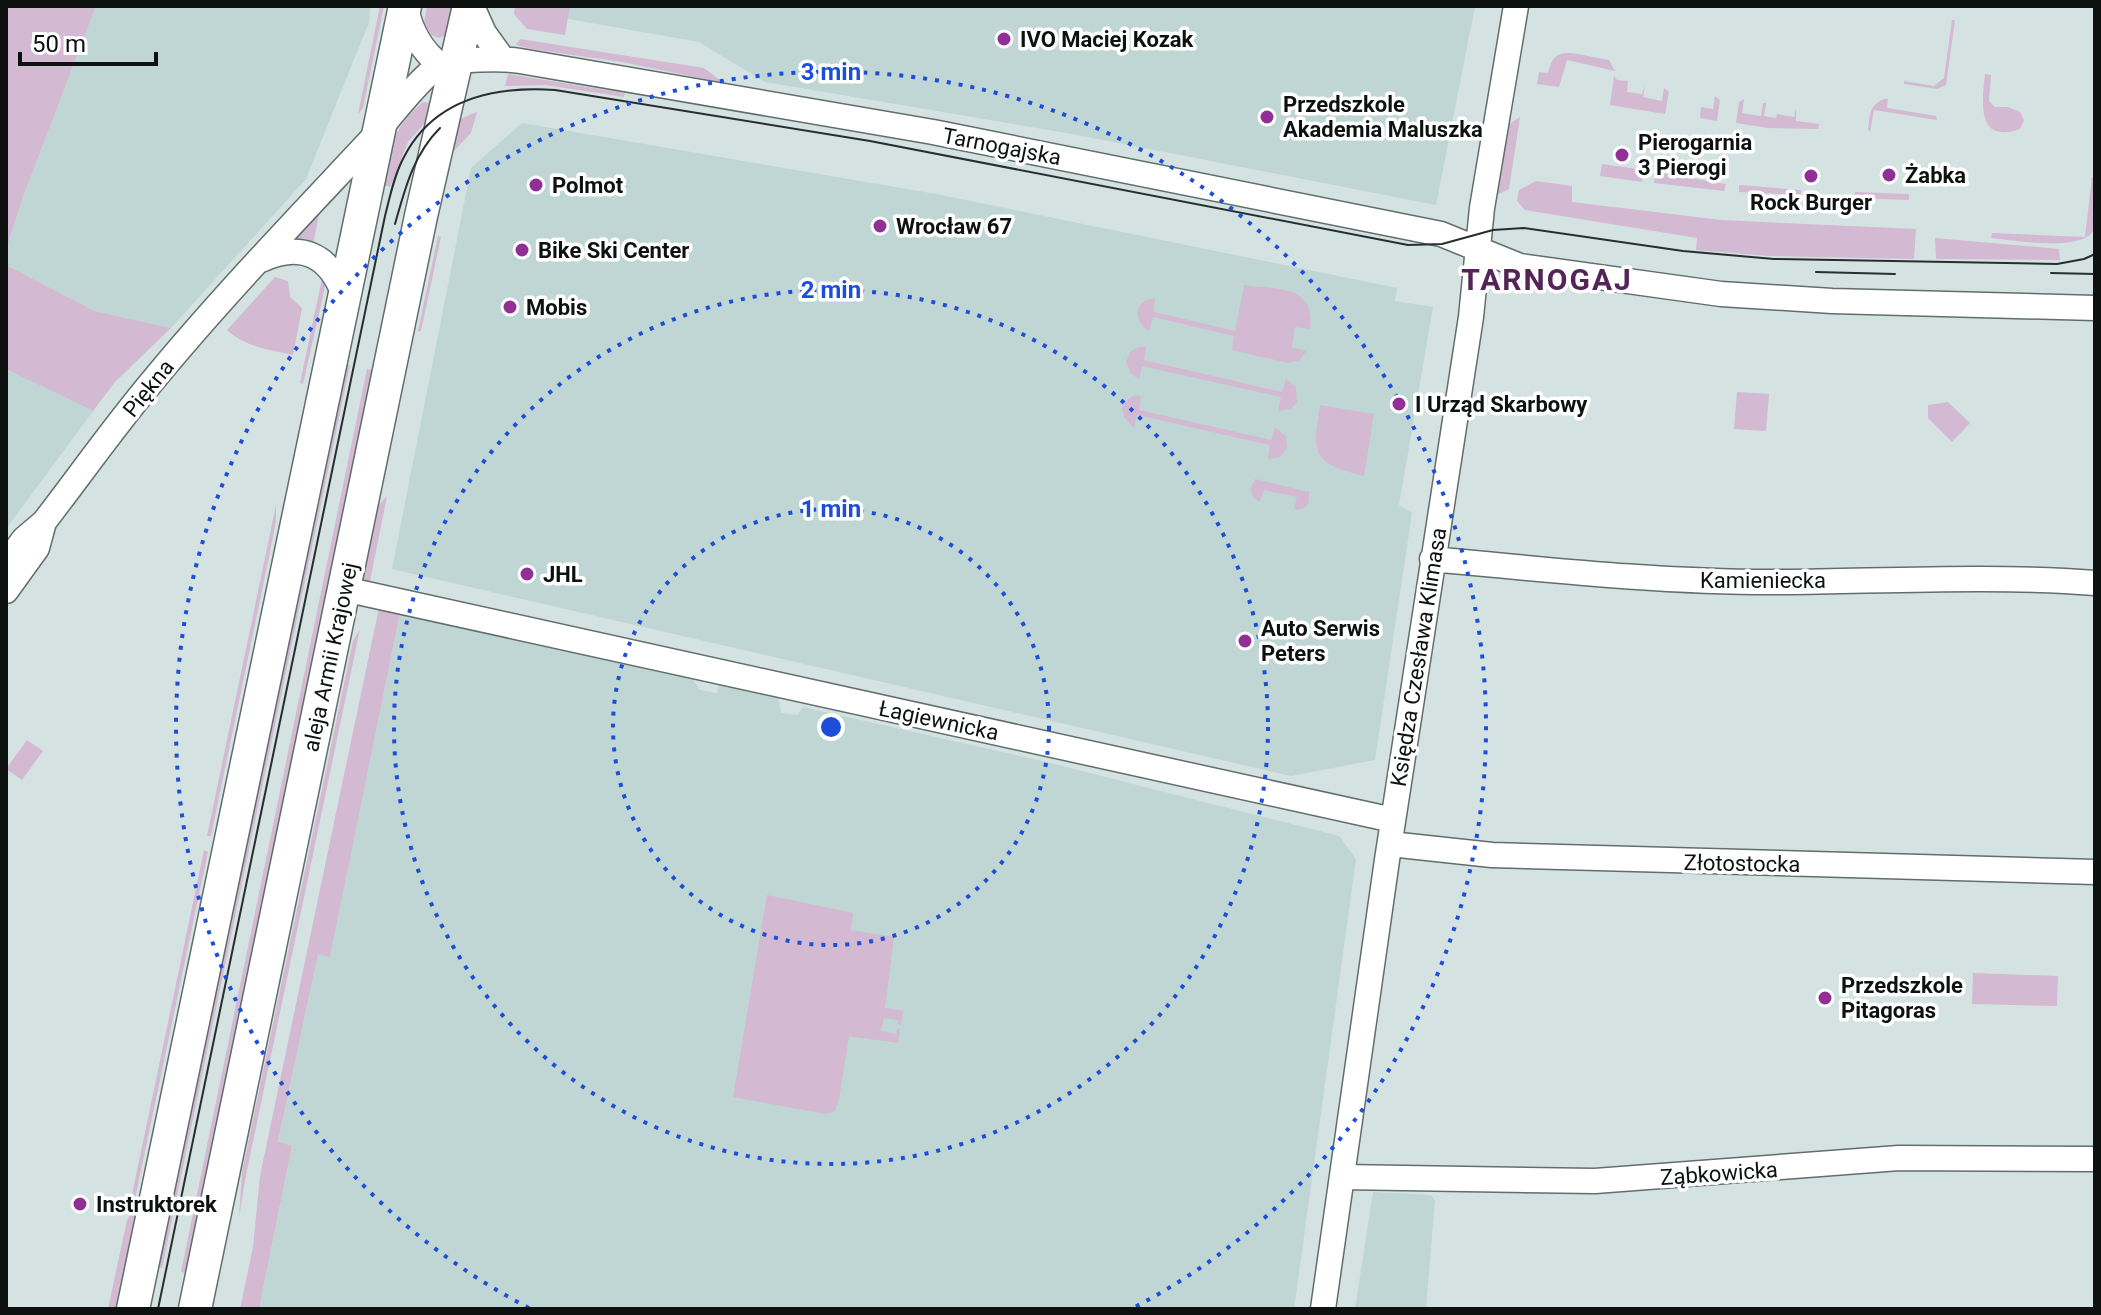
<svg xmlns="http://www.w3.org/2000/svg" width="2101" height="1315" font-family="Roboto,sans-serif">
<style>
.built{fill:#bfd6d4}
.green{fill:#d3b9d2}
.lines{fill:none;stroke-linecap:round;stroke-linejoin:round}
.minor-casing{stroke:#616e6c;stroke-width:27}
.major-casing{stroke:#616e6c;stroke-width:35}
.minor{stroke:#fff;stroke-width:24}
.major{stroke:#fff;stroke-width:32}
.tram{stroke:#282e2d;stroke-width:2}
.ring{fill:none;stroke:#1d4ed8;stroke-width:4;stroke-dasharray:4 8}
.poi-dot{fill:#922f96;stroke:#fff;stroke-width:3}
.labels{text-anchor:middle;stroke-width:7;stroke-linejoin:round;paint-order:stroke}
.poi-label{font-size:22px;font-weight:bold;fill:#0d1211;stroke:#fff;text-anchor:start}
.street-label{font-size:22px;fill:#0d1211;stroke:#fff}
.district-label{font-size:30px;font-weight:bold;letter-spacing:2px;fill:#542456;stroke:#fff}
.centre{fill:#1d4ed8;stroke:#fff;stroke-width:4}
.ring-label{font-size:24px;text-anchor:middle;font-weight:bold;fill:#1d4ed8;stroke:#fff;stroke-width:7;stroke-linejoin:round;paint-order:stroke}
</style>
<rect width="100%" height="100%" fill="#d4e3e1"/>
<path class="built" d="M 96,6 L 370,6 L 369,23 L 363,37 L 306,179 L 171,328 L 95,311 L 6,265 L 6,250 L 23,197 Z
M 542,6 L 1475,6 L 1436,205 L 1072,134 L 765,82 L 699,42 L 540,14 Z
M 522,123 L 936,194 L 1397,288 L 1395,301 L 1433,307 L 1399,505 L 1412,513 L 1375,760 L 1291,776 L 392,569 L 471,168 Z
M 6,369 L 93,411 L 6,529 Z
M 401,608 L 690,675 L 700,690 L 717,693 L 719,682 L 778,696 L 781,713 L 797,715 L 803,707 L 1042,761 L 1339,836 L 1356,859 L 1294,1309 L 259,1309 L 292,1147 L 278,1143 L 318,954 L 330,956 Z
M 1373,1192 L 1431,1195 L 1435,1200 L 1426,1309 L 1355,1309 Z"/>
<path class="green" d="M 6,6 L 96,6 L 23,197 L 6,250 Z
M 380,6 L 384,6 L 363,108 L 358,114 Z
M 427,6 L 457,6 L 449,34 L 439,38 L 429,34 L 424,22 Z
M 515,6 L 570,6 L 565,35 L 527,29 L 514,14 Z
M 1952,20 L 1955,20 L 1946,85 L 1937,89 L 1904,84 L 1904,81 L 1934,86 L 1944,78 Z
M 520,39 L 704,68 L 724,83 L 622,62 L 531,49 L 516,45 Z
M 1572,53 L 1609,60 L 1615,71 L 1567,60 L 1559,87 L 1537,84 L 1539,72 L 1548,73 C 1552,58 1556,52 1572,53 Z
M 508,74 L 625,93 L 624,97 L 545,85 L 505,86 Z
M 1985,74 L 1991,75 L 1989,101 L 1995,107 L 2008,107 L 2020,112 L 2024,120 L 2020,129 C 1976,144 1982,102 1985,74 Z
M 1614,76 L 1617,80 L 1628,81 L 1627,92 L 1642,94 L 1645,85 L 1643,97 L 1662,101 L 1664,88 L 1669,92 L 1665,114 L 1610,105 Z
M 1715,96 L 1720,100 L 1717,121 L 1700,118 L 1701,107 L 1713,109 Z
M 1744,99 L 1742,113 L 1761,116 L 1763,103 L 1766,103 L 1764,116 L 1776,118 L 1777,114 L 1794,117 L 1796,108 L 1796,121 L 1819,124 L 1818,129 L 1768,128 L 1736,123 L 1739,102 Z
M 1884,99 L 1888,99 L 1887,108 L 1936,116 L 1937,120 L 1874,110 L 1870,132 L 1868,130 C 1870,116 1869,105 1884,99 Z
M 423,102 L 431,103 L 432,115 L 408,142 L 390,187 L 377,183 C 387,151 396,124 423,102 Z
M 477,112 L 471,133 L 450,155 L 455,121 Z
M 1520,117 L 1509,189 L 1495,196 L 1505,127 Z
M 1602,164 L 1644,170 L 1642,182 L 1600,176 Z
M 1656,172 L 1726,184 L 1724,191 L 1654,183 Z
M 2092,177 L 2095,178 C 2095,193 2099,214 2094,229 C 2084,253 2012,240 1991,238 L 1992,233 L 2085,237 Z
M 1536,181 L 1572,186 L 1572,202 L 1721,220 L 1916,229 L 1914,259 L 1769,256 L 1696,250 L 1697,238 L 1525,210 L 1517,201 L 1519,190 Z
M 1739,185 L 1801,190 L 1801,195 L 1739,192 Z
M 1855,192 L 1909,194 L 1909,200 L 1855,198 Z
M 317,212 L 319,214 L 313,245 L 294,240 Z
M 438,236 L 441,237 L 421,331 L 418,331 Z
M 1935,238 L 2059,249 L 2060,260 L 1936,259 Z
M 6,265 L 95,311 L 171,328 L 115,382 L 93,411 L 6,369 Z
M 323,274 L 327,278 L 303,384 L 300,383 Z
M 275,277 L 288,281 L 290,297 L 302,308 L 293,355 C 268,349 247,348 227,330 Z
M 1244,285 C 1276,290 1316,284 1310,329 L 1295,327 L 1292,347 L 1306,351 L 1300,360 L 1288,363 L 1232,350 L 1234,336 L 1153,317 L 1149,331 C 1133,321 1134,300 1155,298 L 1154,312 L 1235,331 Z
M 1139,347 L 1146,347 L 1144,360 L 1282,392 L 1286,379 L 1296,387 L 1297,402 L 1291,409 L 1278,411 L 1281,397 L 1142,366 L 1139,379 L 1131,374 L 1126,361 L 1131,351 Z
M 341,363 L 350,365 L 162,1268 L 153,1267 Z
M 367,369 L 377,371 L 190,1274 L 181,1272 Z
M 1737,392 L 1769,394 L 1766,431 L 1734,429 Z
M 1135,395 L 1141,396 L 1139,410 L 1271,440 L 1275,427 L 1286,437 L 1287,448 L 1280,457 L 1268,459 L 1270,445 L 1137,415 L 1134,428 L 1124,417 L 1122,408 L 1128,399 Z
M 1948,402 L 1970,423 L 1952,442 L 1928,418 L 1928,405 Z
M 1320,405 L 1374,414 L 1364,476 C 1312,463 1312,455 1320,405 Z
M 1255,479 L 1309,492 L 1309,503 L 1303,509 L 1294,510 L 1297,497 L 1264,490 L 1260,502 L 1254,498 L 1250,489 Z
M 387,496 L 369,586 L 360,576 L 376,508 Z
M 276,505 L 276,521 L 269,557 L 211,836 L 207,836 Z
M 380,603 L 401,608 L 330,957 L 318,954 L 278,1142 L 292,1146 L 259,1309 L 240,1309 L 253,1247 L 260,1176 Z
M 360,629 L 245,1180 L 239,1218 L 242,1172 L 353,641 Z
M 27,740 L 43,751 L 22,780 L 6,769 Z
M 204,850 L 208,852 L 135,1199 L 129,1209 Z
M 767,895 L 853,913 L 851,930 L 894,937 L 885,1008 L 903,1011 L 901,1025 L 898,1024 L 898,1020 L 884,1018 L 881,1031 L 896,1034 L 897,1029 L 900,1029 L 898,1043 L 849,1036 L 839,1099 L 835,1111 L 826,1114 L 733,1097 Z
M 1973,973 L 2058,976 L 2057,1006 L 1972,1004 Z
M 140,1200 L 121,1309 L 108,1309 L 127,1220 Z"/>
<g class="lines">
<defs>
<path id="minor" d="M 472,6 L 484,33 L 502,58
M 406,8 C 411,32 421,50 440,65
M 261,260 C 301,242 329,254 344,295
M 1432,559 C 1549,570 1667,583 1785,582 C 1888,581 1992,575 2095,583
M 6,563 L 24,539 L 44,522 C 81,474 116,424 155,378 C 222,297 295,221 367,144 C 383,127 422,73 441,65 C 457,59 503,58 520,61 L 933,132 L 1441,234 L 1520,266 L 1721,294 L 1832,301 L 2095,308
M 344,589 L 1393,820
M 6,591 L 37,548 L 44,522
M 1390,844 L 1492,855 L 2095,872
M 1342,1177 L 1595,1181 L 1899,1158 L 2095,1159
M 1323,1309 L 1387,860 L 1471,317 L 1482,208 L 1516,6"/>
<path id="major" d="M 133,1309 L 405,6
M 195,1309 L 421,216 L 469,6"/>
</defs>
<use href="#minor" class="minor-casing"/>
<use href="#major" class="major-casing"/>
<use href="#minor" class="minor"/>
<use href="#major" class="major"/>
<path class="tram" d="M 395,224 C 405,189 413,155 440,128
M 1816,272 L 1895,274
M 2051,273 L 2095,274
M 158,1309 L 385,216 C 390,197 394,175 404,157 C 434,99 494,86 555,90 L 870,141 L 1408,245 L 1442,244 L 1493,230 L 1524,228 L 1683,251 L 1774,259 L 2057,264 L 2084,259 L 2095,254"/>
</g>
<g class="ring">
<circle cx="831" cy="727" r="218"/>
<circle cx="831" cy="727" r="437"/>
<path d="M529 1308A655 655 0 1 1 1133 1308"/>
</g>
<g class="poi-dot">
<circle cx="1004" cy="39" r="8"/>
<circle cx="1267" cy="117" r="8"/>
<circle cx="1622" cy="155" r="8"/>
<circle cx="1889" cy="175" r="8"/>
<circle cx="1811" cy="176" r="8"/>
<circle cx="536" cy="185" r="8"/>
<circle cx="880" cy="226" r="8"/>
<circle cx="522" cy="250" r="8"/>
<circle cx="510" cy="307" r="8"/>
<circle cx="1399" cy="404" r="8"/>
<circle cx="527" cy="574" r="8"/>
<circle cx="1245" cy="641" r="8"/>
<circle cx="1825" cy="998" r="8"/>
<circle cx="80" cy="1204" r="8"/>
</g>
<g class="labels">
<g class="poi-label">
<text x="1020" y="47">IVO Maciej Kozak</text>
<text x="1283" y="112">Przedszkole<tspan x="1283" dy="25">Akademia Maluszka</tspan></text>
<text x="1638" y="150">Pierogarnia<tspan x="1638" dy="25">3 Pierogi</tspan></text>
<text x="1905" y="183">Żabka</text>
<text x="552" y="193">Polmot</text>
<text x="1811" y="210" text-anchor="middle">Rock Burger</text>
<text x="896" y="234">Wrocław 67</text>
<text x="538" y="258">Bike Ski Center</text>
<text x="526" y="315">Mobis</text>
<text x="1415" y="412">I Urząd Skarbowy</text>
<text x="543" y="582">JHL</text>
<text x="1261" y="636">Auto Serwis<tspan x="1261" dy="25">Peters</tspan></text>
<text x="1841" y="993">Przedszkole<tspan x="1841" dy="25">Pitagoras</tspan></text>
<text x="96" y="1212">Instruktorek</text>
</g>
<g class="street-label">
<text transform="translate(1002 146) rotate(11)" y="8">Tarnogajska</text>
<text transform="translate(148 388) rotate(-51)" y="8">Piękna</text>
<text x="1763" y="588">Kamieniecka</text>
<text transform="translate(330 657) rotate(-78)" y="8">aleja Armii Krajowej</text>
<text transform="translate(1418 657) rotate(-81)" y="8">Księdza Czesława Klimasa</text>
<text transform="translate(939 720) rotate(12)" y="8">Łagiewnicka</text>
<text transform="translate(1742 863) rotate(1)" y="8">Złotostocka</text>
<text transform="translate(1719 1173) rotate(-4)" y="8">Ząbkowicka</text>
</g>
<g class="district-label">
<text x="1547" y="290">TARNOGAJ</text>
</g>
</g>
<circle cx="831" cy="727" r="12" class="centre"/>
<g class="ring-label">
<text x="831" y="80">3 min</text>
<text x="831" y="298">2 min</text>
<text x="831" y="517">1 min</text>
</g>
<rect width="2101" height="1315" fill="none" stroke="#0d1211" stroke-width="16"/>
<path d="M20 52v12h136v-12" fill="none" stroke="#0d1211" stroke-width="4"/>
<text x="32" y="52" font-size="24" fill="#0d1211" stroke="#ffffff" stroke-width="6" paint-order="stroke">50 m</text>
</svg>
